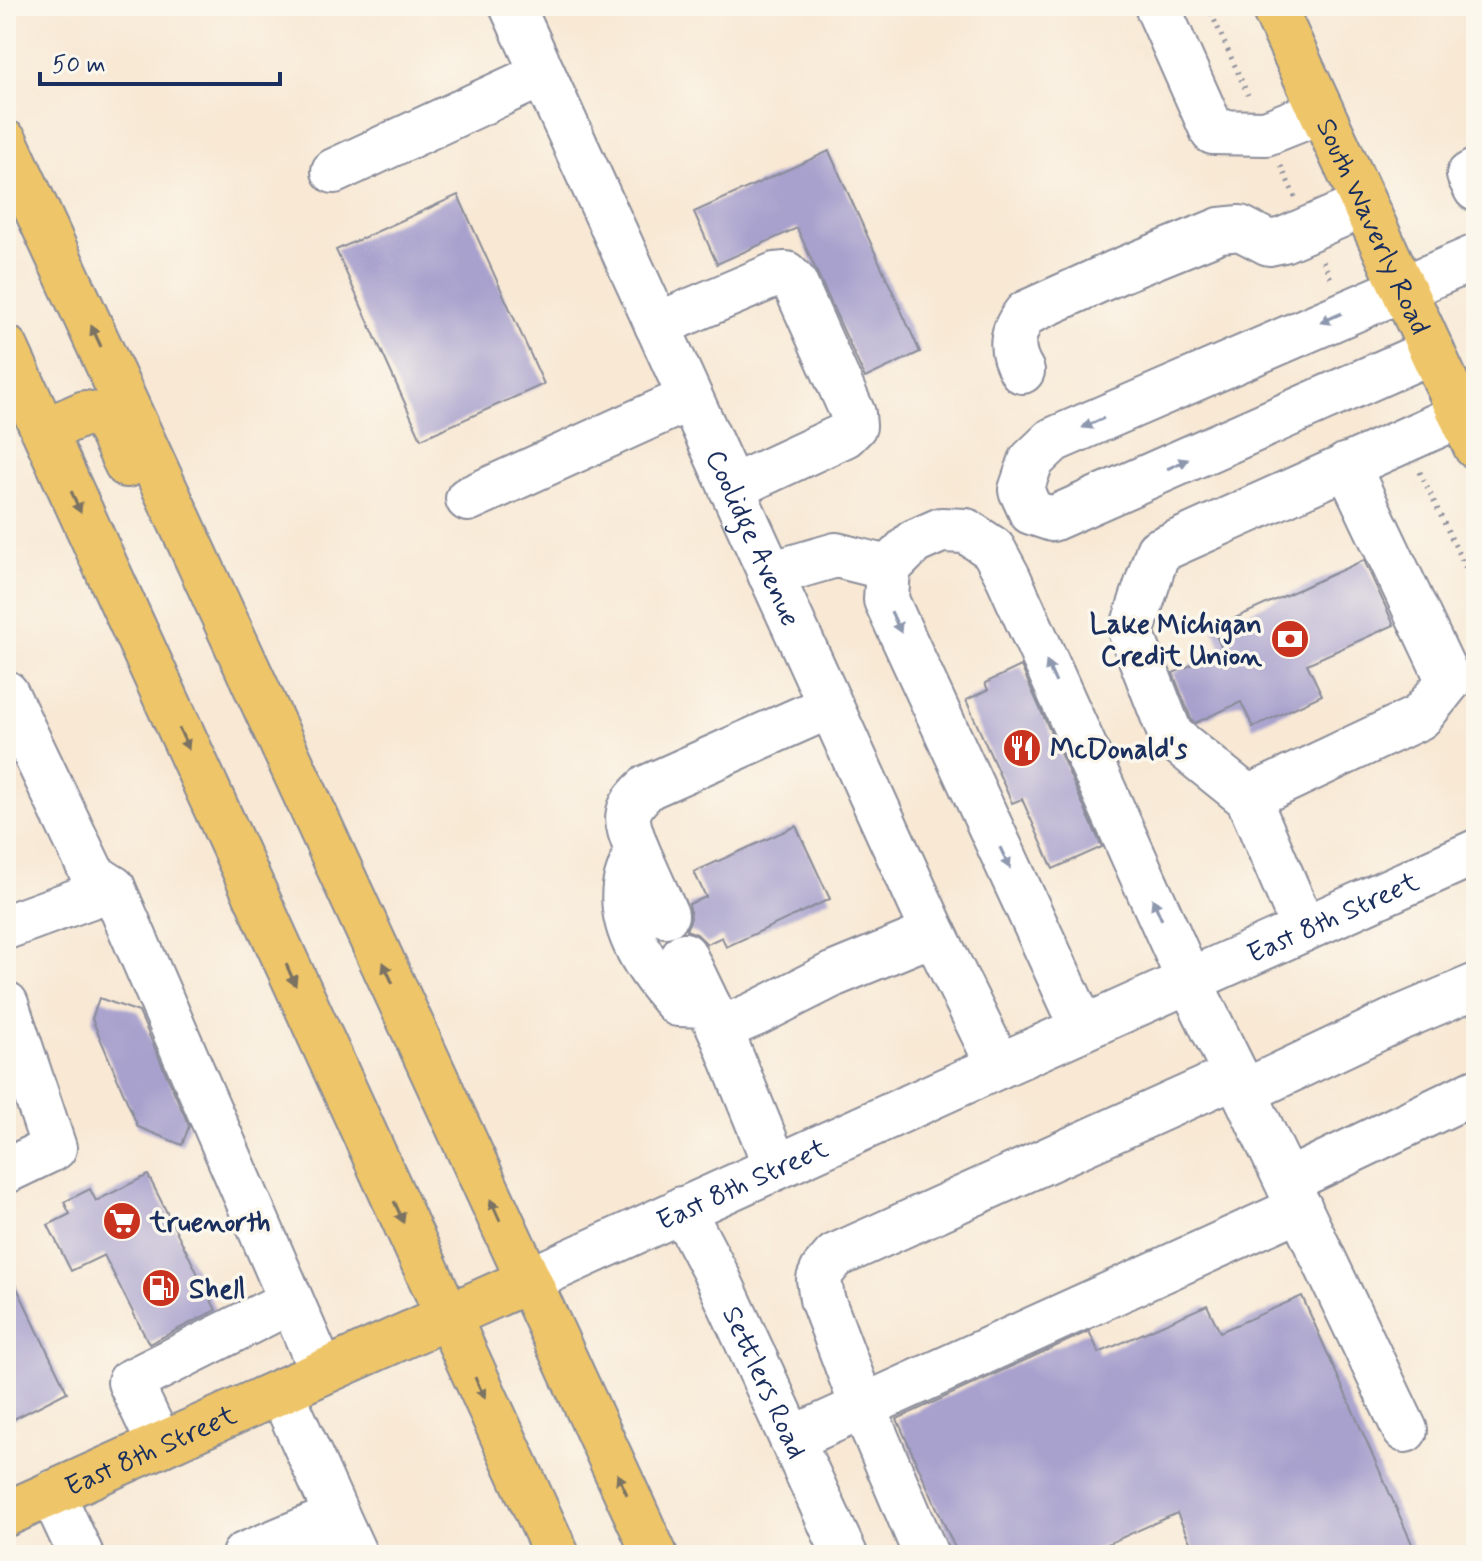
<svg xmlns="http://www.w3.org/2000/svg" width="1482" height="1561" font-family="Mynerve,sans-serif">
<style>
.building{fill:#a8a1cd}
.lines{fill:none;stroke-linecap:round;stroke-linejoin:round}
.minor-casing{stroke:#8a8c99;stroke-width:48}
.major-casing{stroke:#8a8c99;stroke-width:48}
.highway-casing{stroke:#8a8c99;stroke-width:48}
.path{stroke:#8a8c99;stroke-width:5;stroke-dasharray:2 6;stroke-linecap:butt}
.minor{stroke:#fff;stroke-width:44}
.major{stroke:#eec569;stroke-width:44}
.highway{stroke:#eec569;stroke-width:44}
.oneway{fill:#8d97ae}
.oneway2{fill:#7a7263}
.labels{text-anchor:middle;stroke-width:7;stroke-linejoin:round;paint-order:stroke}
.street-label{font-size:28px;fill:#1b2f5e;stroke:#fbf7ec}
.poi-label{font-size:28px;font-weight:bold;fill:#1b2f5e;stroke:#fbf7ec;text-anchor:start}
</style>
<rect width="100%" height="100%" fill="#fbf7ec"/>
<filter id="ink" filterUnits="userSpaceOnUse"><feTurbulence type="fractalNoise" baseFrequency=".0125" numOctaves="2"/><feDisplacementMap in="SourceGraphic" scale="16" xChannelSelector="R" yChannelSelector="G"/><feConvolveMatrix kernelMatrix="1 2 1 2 8 2 1 2 1" color-interpolation-filters="sRGB"/></filter>
<filter id="wash" filterUnits="userSpaceOnUse"><feTurbulence type="fractalNoise" baseFrequency=".006" numOctaves="4" result="noise"/><feDisplacementMap in="SourceGraphic" scale="32" xChannelSelector="R" yChannelSelector="G"/><feGaussianBlur stdDeviation="1.8" result="paint"/><feColorMatrix in="noise" values="0 0 0 0 0 0 0 0 0 0 0 0 0 0 0 0 0 1.4 0 .05"/><feComposite in="paint" operator="in"/></filter>
<g filter="url(#wash)">
<rect width="100%" height="100%" fill="#f8e8d4"/>
<g id="blocks">
<path class="building" d="M 829,151 L 920,352 L 865,378 L 797,228 L 717,264 L 694,212 Z
M 458,195 L 544,384 L 421,439 L 336,250 Z
M 1364,560 L 1394,625 L 1307,664 L 1322,695 L 1253,727 L 1241,702 L 1195,723 L 1192,721 L 1173,673 L 1223,651 L 1213,628 Z
M 1021,666 L 1102,847 L 1053,869 L 1022,799 L 1012,803 L 966,700 L 988,690 L 985,683 Z
M 796,826 L 830,899 L 726,947 L 722,937 L 707,944 L 697,934 L 686,930 L 691,918 L 689,904 L 706,897 L 694,872 Z
M 99,998 L 139,1012 L 189,1126 L 182,1145 L 138,1127 L 92,1019 Z
M 148,1175 L 216,1310 L 149,1344 L 104,1255 L 71,1271 L 48,1225 L 70,1214 L 64,1202 L 90,1189 L 96,1201 Z
M 6,1265 L 67,1392 L 6,1423 Z
M 1302,1296 L 1417,1555 L 1196,1555 L 1177,1513 L 1083,1555 L 958,1555 L 897,1419 L 1089,1331 L 1099,1353 L 1207,1305 L 1220,1332 Z"/>
</g>
</g>
<g filter="url(#ink)">
<use href="#blocks" fill-opacity="0" stroke="#8a8c99" stroke-width="2"/>
<g class="lines">
<defs>
<g id="minor">
<path id="s1" d="M 512,6 L 934,933 L 999,1066"/>
<path d="M 1157,6 L 1213,132 L 1266,133 L 1321,111"/>
<path d="M 334,171 L 543,74"/>
<path d="M 1476,171 L 1469,175 L 1476,189"/>
<path d="M 657,325 L 775,275 L 786,274 L 794,282 L 853,414 L 854,426 L 845,435 L 731,488"/>
<path d="M 1432,351 L 1052,519 L 1031,512 L 1021,490 L 1031,461 L 1053,440 L 1476,257"/>
<path d="M 1022,371 C 1009,350 1011,332 1026,313 L 1117,272 L 1220,230 L 1240,228 L 1269,243 L 1283,240 L 1364,205"/>
<path d="M 468,499 L 690,398"/>
<path d="M 770,574 L 836,555 L 888,568"/>
<path d="M 6,693 L 93,875 L 113,888 L 322,1372"/>
<path d="M 1248,798 L 1420,717 L 1449,681 L 1347,465"/>
<path d="M 637,850 L 666,915"/>
<path d="M 6,927 L 113,888"/>
<path d="M 1304,929 L 1248,798 L 1171,736 L 1131,633 L 1158,551 L 1461,415"/>
<path d="M 684,955 L 708,1005"/>
<path d="M 6,1004 L 54,1148 L 6,1171"/>
<path d="M 720,1029 L 708,1005 L 678,1004 C 650,973 619,931 625,886 C 627,874 633,862 637,850 C 625,819 622,811 648,787 L 830,706"/>
<path d="M 1236,1075 L 1405,1430"/>
<path d="M 1244,1092 L 1400,1018 L 1476,986"/>
<path d="M 776,1167 L 720,1029 L 755,1014 L 832,975 L 934,933"/>
<path d="M 1288,1181 L 1476,1091"/>
<path id="s2" d="M 682,1209 L 717,1276 L 845,1555"/>
<path id="s3" d="M 527,1281 L 999,1066 L 1476,852"/>
<path d="M 281,1391 L 337,1516"/>
<path d="M 792,1439 L 1300,1208"/>
<path d="M 160,1445 L 130,1382 L 291,1301"/>
<path d="M 52,1493 L 81,1555"/>
<path d="M 244,1555 L 337,1516 L 355,1555"/>
<path d="M 926,1555 L 857,1392 L 822,1299 L 819,1279 L 823,1270 L 835,1256 L 1236,1075 L 1189,980 L 1008,577 L 993,549 L 966,531 L 941,530 L 914,542 L 888,568 L 886,600 L 1083,1028"/>
</g>
<g id="major">
<path id="s4" d="M 1273,6 L 1476,447"/>
<path id="s5" d="M 6,1514 L 527,1281"/>
</g>
<path id="highway" d="M 6,143 L 655,1555
M 6,348 L 557,1555
M 44,431 L 85,413 L 104,417 L 127,465"/>
</defs>
<use href="#minor" class="minor-casing"/>
<use href="#major" class="major-casing"/>
<use href="#highway" class="highway-casing"/>
<path class="path" d="M 1208,6 L 1248,95
M 1281,166 L 1295,197
M 1323,261 L 1332,281
M 1420,472 L 1476,590"/>
<use href="#minor" class="minor"/>
<use href="#major" class="major"/>
<use href="#highway" class="highway"/>
</g>
<defs><path id="oneway-solid" d="M-6-.8H1V-3.2L6.5 0L1 3.2V.8H-6Z" transform="scale(2)"/></defs>
<g class="oneway">
<use href="#oneway-solid" transform="translate(1331 318) rotate(156)"/>
<use href="#oneway-solid" transform="translate(1093 423) rotate(156)"/>
<use href="#oneway-solid" transform="translate(1178 464) rotate(-24)"/>
<use href="#oneway-solid" transform="translate(896 622) rotate(65)"/>
<use href="#oneway-solid" transform="translate(1051 672) rotate(-114)"/>
<use href="#oneway-solid" transform="translate(1005 858) rotate(65)"/>
<use href="#oneway-solid" transform="translate(1157 909) rotate(-114)"/>
</g>
<g class="oneway2">
<use href="#oneway-solid" transform="translate(96 336) rotate(-115)"/>
<use href="#oneway-solid" transform="translate(76 502) rotate(66)"/>
<use href="#oneway-solid" transform="translate(184 739) rotate(66)"/>
<use href="#oneway-solid" transform="translate(388 973) rotate(-114)"/>
<use href="#oneway-solid" transform="translate(291 975) rotate(66)"/>
<use href="#oneway-solid" transform="translate(495 1210) rotate(-114)"/>
<use href="#oneway-solid" transform="translate(399 1212) rotate(66)"/>
<use href="#oneway-solid" transform="translate(480 1388) rotate(65)"/>
<use href="#oneway-solid" transform="translate(622 1484) rotate(-115)"/>
</g>
</g>
<defs>
<symbol id="bank-disc" viewBox="-11 -11 22 22"><circle r="9.5" fill="#c8321e" stroke="#fbf7ec"/><path d="M-6-4H6V4H-6ZM0-2.3a2.3 2.3 0 1 0 0 4.6a2.3 2.3 0 1 0 0-4.6Z" fill="#fff"/></symbol>
<symbol id="restaurant-disc" viewBox="-11 -11 22 22"><circle r="9.5" fill="#c8321e" stroke="#fbf7ec"/><path d="M-5-6h1v4h1v-4h1v4h1v-4h1v5L-1.5 .5V6h-2V.5L-5-1ZM5-6V6H3V1.5H1.5Q1.5-4 5-6Z" fill="#fff"/></symbol>
<symbol id="supermarket-disc" viewBox="-11 -11 22 22"><circle r="9.5" fill="#c8321e" stroke="#fbf7ec"/><path d="M-6-5.5h2.5l.6 2H6L4.5 2H-2.5L-4.4-4H-6ZM-1.5 3.2a1.3 1.3 0 1 0 .1 0ZM3 3.2a1.3 1.3 0 1 0 .1 0Z" fill="#fff"/></symbol>
<symbol id="fuel-disc" viewBox="-11 -11 22 22"><circle r="9.5" fill="#c8321e" stroke="#fbf7ec"/><path d="M-5.5-6h7V0h2V4h1.3V-2.5L3-4.5l.8-.8L6-3V5H2.5V1h-1V6h-7ZM-4.2-4.7v3.2H.2V-4.7Z" fill="#fff"/></symbol>
</defs>
<g fill-rule="evenodd">
<use href="#bank-disc" x="1268" y="617" width="44" height="44"/>
<use href="#restaurant-disc" x="1000" y="726" width="44" height="44"/>
<use href="#supermarket-disc" x="100" y="1199" width="44" height="44"/>
<use href="#fuel-disc" x="139" y="1266" width="44" height="44"/>
</g>
<g class="labels">
<g class="street-label">
<text dy="10" stroke="none"><textPath href="#s4" startOffset="242">South Waverly Road</textPath></text>
<text dy="10" stroke="none"><textPath href="#s1" startOffset="584">Coolidge Avenue</textPath></text>
<text dy="10" stroke="none"><textPath href="#s3" startOffset="884">East 8th Street</textPath></text>
<text dy="10" stroke="none"><textPath href="#s3" startOffset="236">East 8th Street</textPath></text>
<text dy="10" stroke="none"><textPath href="#s2" startOffset="192">Settlers Road</textPath></text>
<text dy="10" stroke="none"><textPath href="#s5" startOffset="158">East 8th Street</textPath></text>
</g>
<g class="poi-label">
<text x="1262" y="633" text-anchor="end">Lake Michigan<tspan x="1262" dy="32">Credit Union</tspan></text>
<text x="1050" y="758">McDonald's</text>
<text x="150" y="1231">truenorth</text>
<text x="189" y="1298">Shell</text>
</g>
</g>
<rect width="1482" height="1561" fill="none" stroke="#fbf7ec" stroke-width="32"/>
<path d="M40 72v12h240v-12" fill="none" stroke="#1b2f5e" stroke-width="4"/>
<text x="52" y="72" font-size="24" fill="#1b2f5e" stroke="#fbf7ec" stroke-width="6" paint-order="stroke">50 m</text>
</svg>
